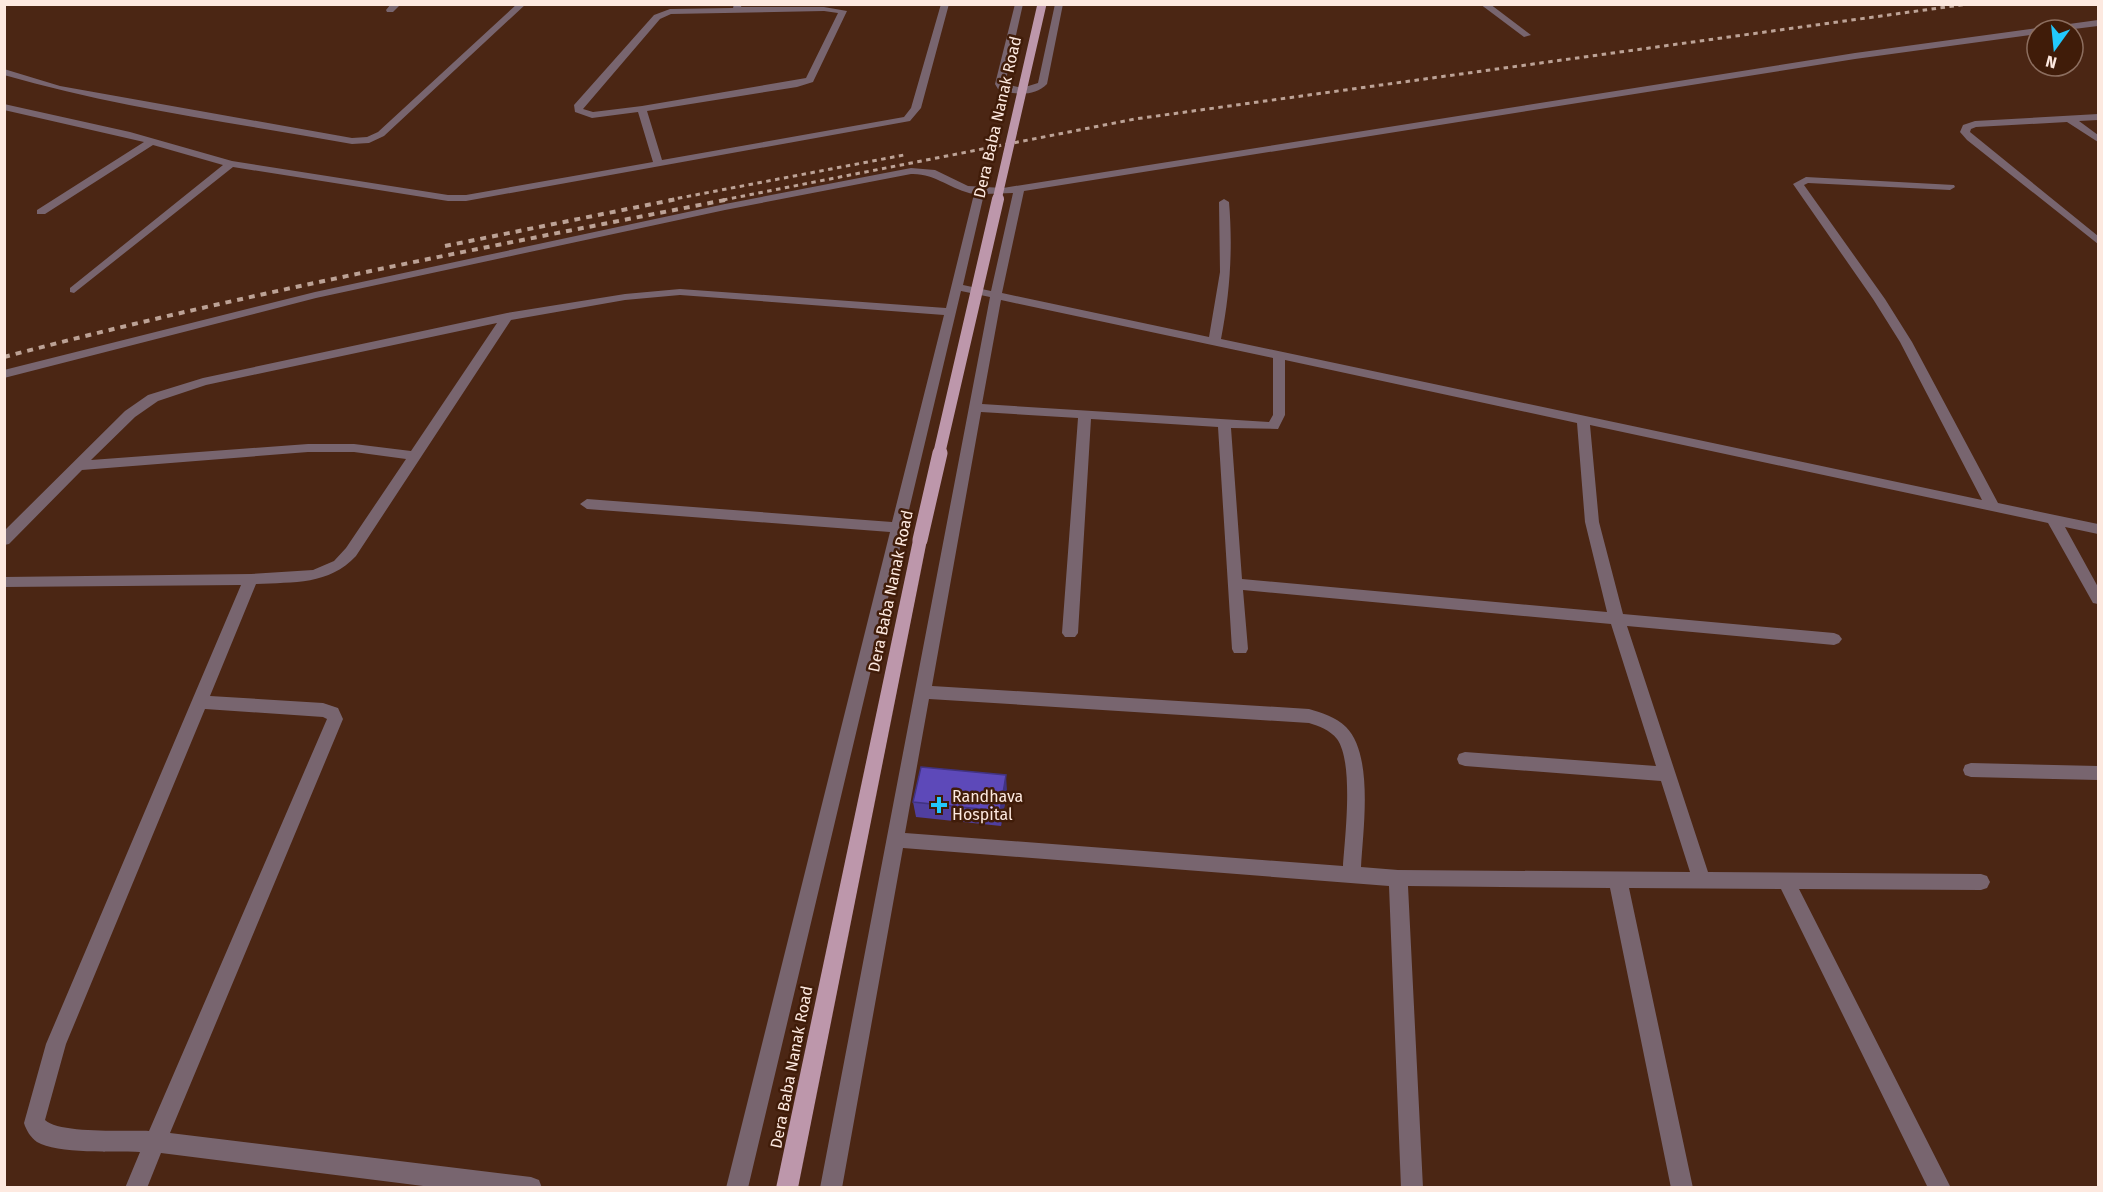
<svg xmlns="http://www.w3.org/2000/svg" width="2103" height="1192" font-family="'Fira Sans',sans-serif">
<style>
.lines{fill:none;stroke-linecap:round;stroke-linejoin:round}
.minor{fill:#78656f;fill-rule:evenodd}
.major{fill:#bd97ab;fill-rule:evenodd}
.rail-far1{stroke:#bca296;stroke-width:3;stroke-dasharray:4.5 4.5;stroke-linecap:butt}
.rail{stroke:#bca296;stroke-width:4;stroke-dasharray:6 6;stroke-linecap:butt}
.major-bridge-far2{stroke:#bd97ab;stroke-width:9}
.major-bridge-far1{stroke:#bd97ab;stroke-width:12}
.major-bridge{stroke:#bd97ab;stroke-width:15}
.wall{fill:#503f9f}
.shaded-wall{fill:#413382}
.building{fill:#5d49b9;stroke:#413382;stroke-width:1.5}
.poi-dot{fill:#22c9fd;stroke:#401c09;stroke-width:2}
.labels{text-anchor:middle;stroke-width:5;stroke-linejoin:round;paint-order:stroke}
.street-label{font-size:16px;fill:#fde9e0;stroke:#401c09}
.poi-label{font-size:16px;fill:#fde9e0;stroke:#401c09;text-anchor:start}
</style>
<rect width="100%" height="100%" fill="#4b2614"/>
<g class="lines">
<path class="minor" d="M 391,4 L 401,4 L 393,12 L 387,12 L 386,10 Z
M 517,4 L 526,4 L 384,136 L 369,143 L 352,144 C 236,123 118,108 4,75 L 4,69 L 60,86 L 352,138 L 367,137 L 378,132 Z
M 734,4 L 742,4 L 741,7 L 824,7 L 847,11 L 813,82 L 797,87 L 647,111 L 662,160 L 904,117 L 911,108 L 941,4 L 949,4 L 921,108 L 910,121 L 466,201 L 448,201 L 233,167 L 74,293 L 70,292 L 70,288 L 223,165 L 153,145 L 45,214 L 37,214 L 37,210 L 144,142 L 4,110 L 4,104 L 130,132 L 232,161 L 448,195 L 466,195 L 653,162 L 638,112 L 592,118 L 575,112 L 574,105 L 654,15 L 670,9 L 733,8 ZM 824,11 L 838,13 L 806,78 L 642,106 L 593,112 L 583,109 L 660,19 L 671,14 Z
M 1015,4 L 1023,4 L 1005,84 L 1022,88 L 1038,83 L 1055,4 L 1063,4 L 1047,84 C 1034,97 1014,95 998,89 L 995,84 Z
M 1480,4 L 1490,4 L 1531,35 L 1524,37 Z
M 2098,20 L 2098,26 L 2066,30 L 2043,30 L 2047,27 Z
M 2037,28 L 2041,30 L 2037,30 L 2037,34 L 1855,59 L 1024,191 L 1002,293 L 1209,337 L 1220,272 L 1219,202 L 1224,199 L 1229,202 C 1233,249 1230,293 1221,339 L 1982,500 L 1900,342 L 1873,299 L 1793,184 L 1806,177 L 1954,185 L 1955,187 L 1950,190 L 1808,183 L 1804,185 L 1885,299 L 1912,342 L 1998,503 L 2098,524 L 2098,534 L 2065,527 L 2098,587 L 2098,604 L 2093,603 L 2048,523 L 1590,425 L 1599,522 L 1623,614 L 1834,633 L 1839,635 L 1842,639 L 1839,643 L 1834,645 L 1627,626 L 1708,872 L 1981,874 L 1987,876 L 1990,882 L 1987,888 L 1981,890 L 1799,889 L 1951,1188 L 1928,1188 L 1781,889 L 1629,888 L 1693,1188 L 1671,1188 L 1610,888 L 1408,886 L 1423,1188 L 1401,1188 L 1389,886 L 903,848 L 842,1188 L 820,1188 L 990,297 L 961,291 L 748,1188 L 726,1188 L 890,532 L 587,509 L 580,504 L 587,499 L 892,522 L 944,315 L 680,295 L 625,300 L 511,320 L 356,556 C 329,585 294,582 256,584 L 210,696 L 323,703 L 338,708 L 343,719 L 170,1133 L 531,1177 L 539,1180 L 542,1188 L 439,1188 L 161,1153 L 147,1188 L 125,1188 L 140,1152 C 117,1151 56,1154 37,1142 C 31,1138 26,1130 24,1123 L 46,1044 L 241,585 L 4,587 L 4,577 L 251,574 L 313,570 L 334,561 L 346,548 L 406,459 L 354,452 L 308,452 L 82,470 L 9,544 L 4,545 L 4,531 L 125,411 L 148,395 L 203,378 L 507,313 L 625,294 L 680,289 L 946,308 L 974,194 C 951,190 935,173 911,174 L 725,210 L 316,298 L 4,378 L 4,370 L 315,292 L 725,204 L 911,168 L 935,170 L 968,186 L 1003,188 L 1855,53 ZM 1013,193 L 991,291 L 963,285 L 984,194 ZM 1001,300 L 1273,358 L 1273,415 L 1269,422 L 982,404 ZM 497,323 L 411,451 L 354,444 L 308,444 L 91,460 L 135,417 L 158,401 L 206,385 ZM 1285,360 L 1577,423 L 1585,522 L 1607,612 L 1242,579 L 1231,428 L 1278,429 L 1285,415 ZM 981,412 L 1078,418 L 1062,633 L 1065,637 L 1075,637 L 1078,633 L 1091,419 L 1218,427 L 1232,649 L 1234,653 L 1246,653 L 1248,649 L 1243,590 L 1611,624 L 1656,766 L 1465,752 L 1459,754 L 1457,759 L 1459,764 L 1465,766 L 1661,781 L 1690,872 L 1398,870 L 1361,867 C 1363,830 1374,755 1346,727 C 1336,717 1322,713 1309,709 L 932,686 ZM 929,699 L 1309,723 C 1319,726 1330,730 1337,739 C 1354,762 1345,837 1343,866 L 905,833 ZM 205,709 L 323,717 L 327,719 L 149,1131 C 128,1130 59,1134 45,1120 L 66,1044 Z
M 2098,114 L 2098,120 L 2079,121 L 2098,135 L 2098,142 L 2067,122 L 1976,127 L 1971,129 L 1970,132 L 2098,236 L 2098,244 L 1967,140 L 1960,132 L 1963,125 L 1975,121 Z
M 1971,763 L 2098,766 L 2098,780 L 1971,777 L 1965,775 L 1963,770 L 1965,765 Z"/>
<path class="major" d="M 920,535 L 927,540 L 798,1188 L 776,1188 L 913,540 Z"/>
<path class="rail-far1" d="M 669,200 L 904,155
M 723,200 L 1135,119 L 1968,4"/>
<path class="rail" d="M 445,246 L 677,199
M 4,357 C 244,293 487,247 730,199"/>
<path class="major-bridge-far2" d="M 997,200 L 1042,4"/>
<path class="major-bridge-far1" d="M 939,454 L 998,199"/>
<path class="major-bridge" d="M 920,540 L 940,453"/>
</g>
<path class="wall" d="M 1007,791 L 1001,826 L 916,817 L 913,802 Z"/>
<path class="shaded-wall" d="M 1006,775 L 1007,791 L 1001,826 L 1000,811 Z"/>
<path class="building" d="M 921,767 L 1006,775 L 1000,811 L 913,802 Z"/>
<path class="poi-dot" d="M936 796h6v6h6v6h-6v6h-6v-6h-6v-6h6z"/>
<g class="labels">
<g class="street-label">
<text transform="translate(997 117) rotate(-77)" y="6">Dera Baba Nanak Road</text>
<text transform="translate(890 591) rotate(-78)" y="6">Dera Baba Nanak Road</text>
<text transform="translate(791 1067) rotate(-79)" y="6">Dera Baba Nanak Road</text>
</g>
<g class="poi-label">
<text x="952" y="802">Randhava<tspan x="952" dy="18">Hospital</tspan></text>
</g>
</g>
<rect width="2103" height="1192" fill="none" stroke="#fde9e0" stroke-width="12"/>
<g transform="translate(2055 48) rotate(195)"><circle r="28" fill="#401c09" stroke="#8c6e5f" stroke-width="1.5"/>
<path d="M0-4.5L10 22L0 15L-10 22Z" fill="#22c9fd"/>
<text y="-9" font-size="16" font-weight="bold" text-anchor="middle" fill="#fde9e0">N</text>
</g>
</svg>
